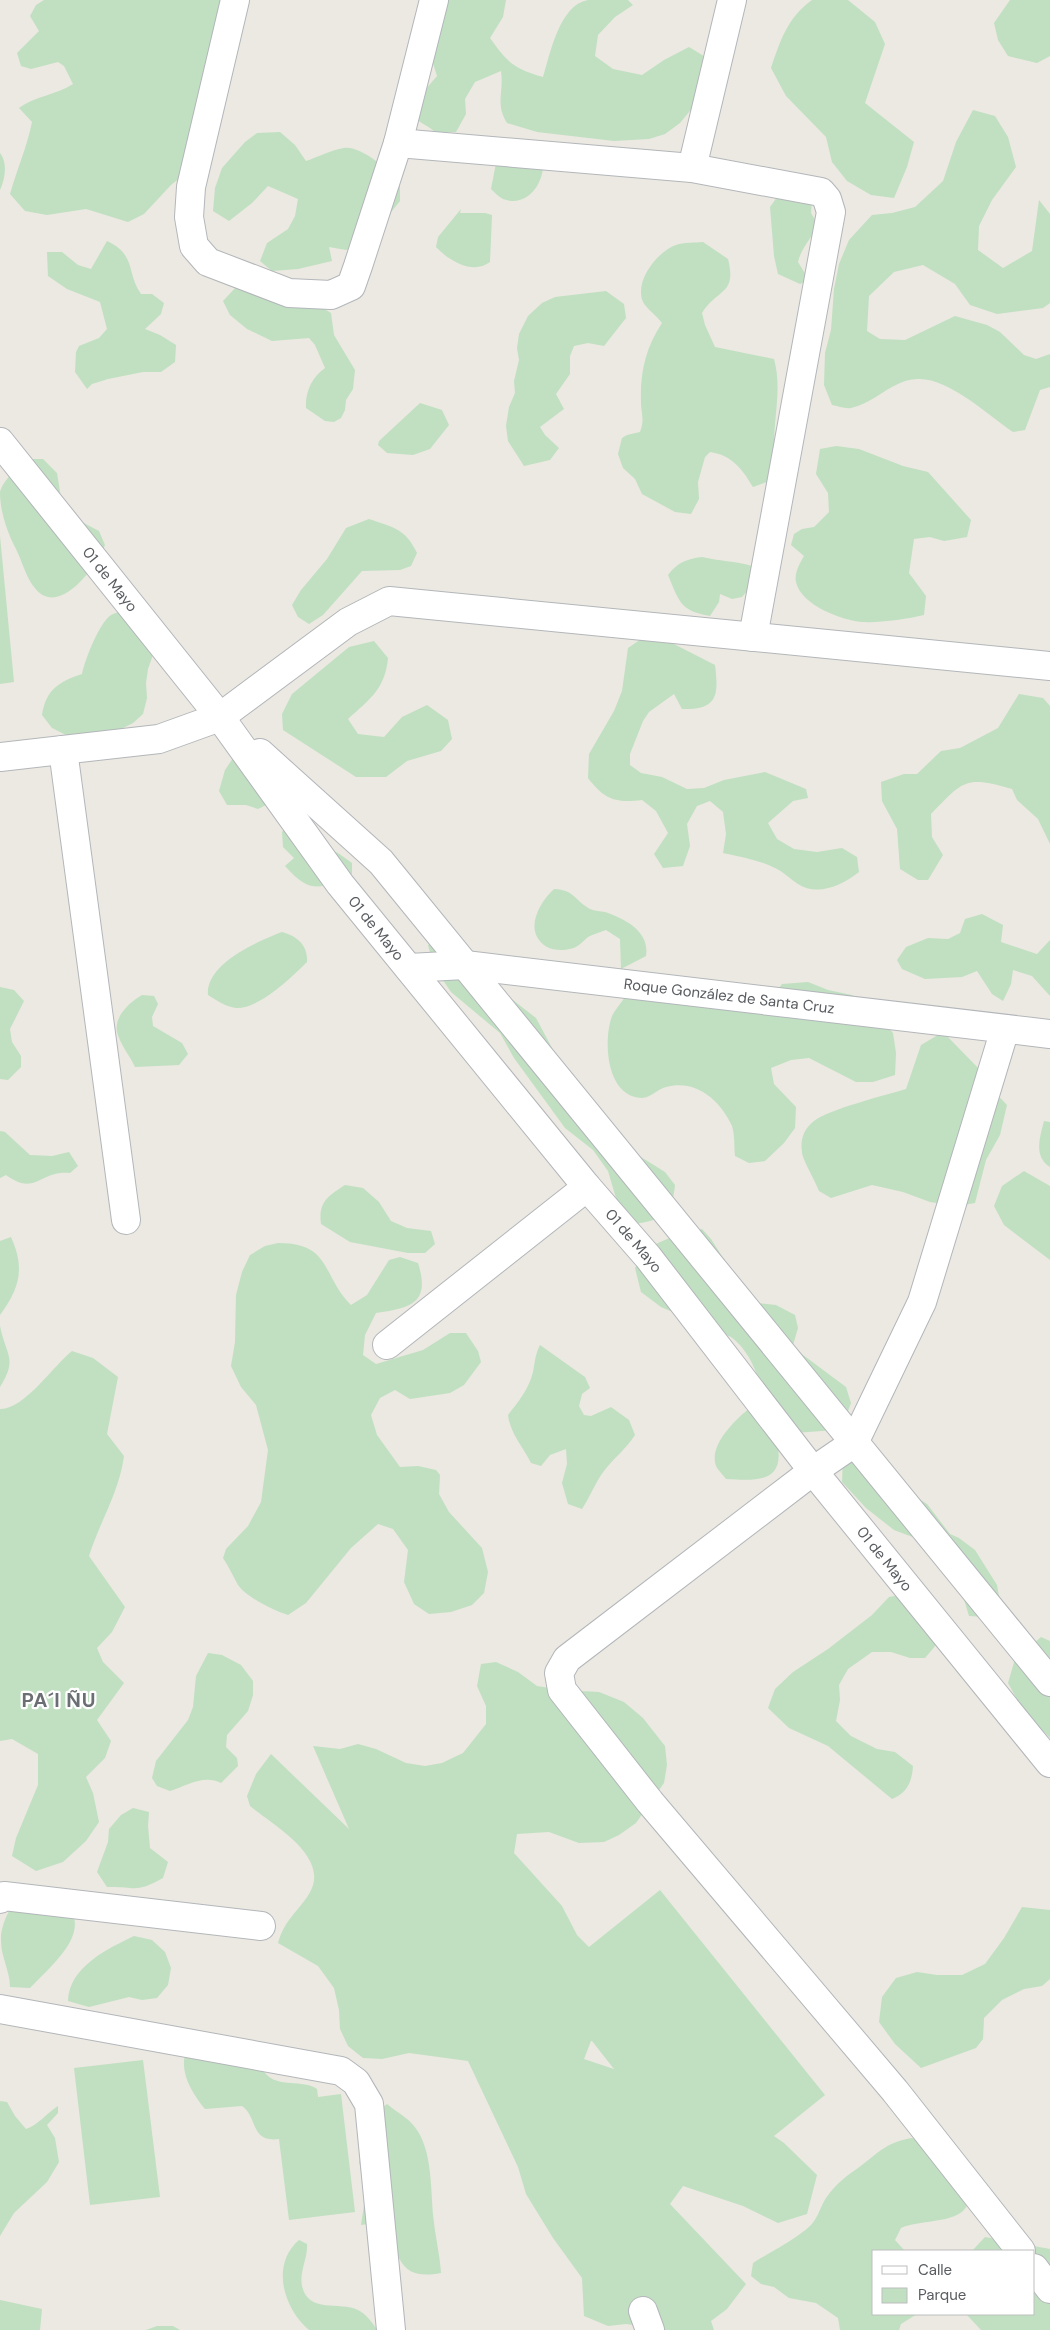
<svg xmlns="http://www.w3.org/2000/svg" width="1050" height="2330" font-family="'DM Sans',sans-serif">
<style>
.green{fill:#c0e0c1;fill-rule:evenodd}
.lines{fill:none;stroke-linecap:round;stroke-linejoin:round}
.street-casing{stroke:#b3b6ba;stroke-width:30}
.secondary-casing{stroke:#b3b5ba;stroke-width:30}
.street{stroke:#fff;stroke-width:28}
.secondary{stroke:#fff;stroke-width:28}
.labels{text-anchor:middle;stroke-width:4.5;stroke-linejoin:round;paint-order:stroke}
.street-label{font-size:15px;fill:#595c60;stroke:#fff}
.district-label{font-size:20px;font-weight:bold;letter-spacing:1px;fill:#6b6e72;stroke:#fff}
</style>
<rect width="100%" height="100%" fill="#ebe9e1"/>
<path class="green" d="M 44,0 L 228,0 L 227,84 L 219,125 L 196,165 L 171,185 L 144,214 L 128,222 L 86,209 L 47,215 L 25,211 L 10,194 C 17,169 27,147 32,122 L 19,108 C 35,96 56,95 73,84 L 64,66 L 58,62 L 31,69 L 21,66 L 17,53 L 39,31 L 30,16 L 36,5 Z
M 437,0 L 506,0 L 503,17 L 490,38 C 508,63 513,68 543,77 C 550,55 559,5 588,0 C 601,0 615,0 628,0 L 633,5 L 615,17 L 598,35 L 595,56 L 613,69 L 642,75 L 664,60 L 689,47 L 712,61 L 698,101 L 680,123 L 665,134 L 649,139 L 614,141 L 537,132 L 507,123 C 495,104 504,93 501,71 L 475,82 L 465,99 L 466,114 L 456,132 L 435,132 C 429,126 421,124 416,118 L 419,97 L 437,76 L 432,60 Z
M 812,0 L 848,0 L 875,22 L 885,44 L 865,103 L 914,142 L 907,167 L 894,198 L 871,195 L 847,181 L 832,162 L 826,137 L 786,96 L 771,68 C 780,41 788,17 812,0 Z
M 1010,0 L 1050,0 L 1050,56 L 1037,63 L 1008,56 L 998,40 L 994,23 Z
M 973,110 L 995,116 L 1008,137 L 1016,167 L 992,200 L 979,226 L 978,250 L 1003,268 L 1032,251 L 1039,200 L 1050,214 L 1050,303 L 1043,308 L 997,314 L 970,305 L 955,284 L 923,265 L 894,272 L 869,296 L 867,331 L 880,339 L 905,340 L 955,316 L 987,325 L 1000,332 L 1024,355 L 1036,359 L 1050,354 L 1050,387 L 1040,390 L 1025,430 L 1013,432 C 988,415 948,377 917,379 C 892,380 875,403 851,408 C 845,409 838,406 832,405 L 824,385 L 825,353 L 831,330 L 834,289 L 839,264 L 849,240 L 872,215 L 892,213 L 915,207 L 943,181 L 956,142 Z
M 280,132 L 295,145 L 306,161 C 318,157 331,150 344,148 C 360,145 389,170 400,182 L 400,201 L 388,216 L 356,246 L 346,250 L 329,247 L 332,261 L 298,269 L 272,271 L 260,261 L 267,243 L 288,229 L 295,216 L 298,199 L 268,186 L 252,203 L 229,221 L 213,211 L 215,188 L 222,168 L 245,142 L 257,133 Z
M 0,153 C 8,163 5,179 0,190 Z
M 497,158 L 543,163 C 544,184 527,208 503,199 C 499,197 494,192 491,189 Z
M 780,193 L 812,200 L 811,213 L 817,223 C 813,239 802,245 798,262 L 809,280 L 800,284 L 778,274 L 774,256 L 770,207 Z
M 461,209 L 460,213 L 485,213 L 492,215 L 490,262 C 473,275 449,261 436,247 L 438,237 Z
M 107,241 C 137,255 126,273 141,294 L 152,294 L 164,303 L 161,314 L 145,329 L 160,335 L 176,345 L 175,362 L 161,372 L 143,372 L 108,379 L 92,384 L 87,389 L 75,372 L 76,352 L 79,346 L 99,338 L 107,329 L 100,302 L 67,289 L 48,276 L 47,252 L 62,252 L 78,265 L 91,269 Z
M 703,242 L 728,259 C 737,295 718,288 702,313 L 705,325 L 715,347 L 774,359 C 782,388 774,415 774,445 C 773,457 774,467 772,480 L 753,487 C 742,469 732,455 710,452 L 705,457 L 698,482 L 699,499 L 691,514 L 675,512 L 642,494 L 635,479 L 623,468 L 618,454 L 622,438 L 627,435 L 640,432 C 645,418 641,415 641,401 C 640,372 646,347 662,323 C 657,316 647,309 643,302 C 634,281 657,252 676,245 C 684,242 695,243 703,242 Z
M 238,285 L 280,300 L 294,308 L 321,307 L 331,313 L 334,335 L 355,370 L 353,389 L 346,400 L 345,410 L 341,418 L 334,422 L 325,421 L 306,408 C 305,392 312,377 325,368 L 315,345 L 309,338 L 272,341 L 247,329 L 230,315 L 223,301 Z
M 606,291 L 624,304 L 626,318 L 604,346 L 588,343 L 574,346 L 570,356 L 570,374 L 556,394 L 564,409 L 540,427 L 545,435 L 559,448 L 550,460 L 524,466 L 508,441 L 506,426 L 509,407 L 515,393 L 514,381 L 519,360 L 517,348 L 519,334 L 528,316 L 542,303 L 555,297 Z
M 420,403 L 442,410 L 449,425 L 430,449 L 413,455 L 387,453 L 378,445 L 379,441 Z
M 836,446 L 859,449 L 903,466 L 928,472 L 971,520 L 967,537 L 944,541 L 930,537 L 914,539 L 909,573 L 926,596 L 924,615 C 907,619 880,623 862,622 C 841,620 801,605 796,582 C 794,573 800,563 804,556 L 791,545 L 794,534 L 802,529 L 814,527 L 829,512 L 828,493 L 816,474 L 820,449 Z
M 26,459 L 43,459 L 57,473 L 62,504 L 74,518 L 99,531 L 105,545 C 97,566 58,620 34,587 C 26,577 22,561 16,549 C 7,532 0,511 0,492 C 3,480 18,467 26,459 Z
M 369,519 C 394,528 405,528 417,553 L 411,566 L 400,570 L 362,571 L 323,615 L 309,624 L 298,617 L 292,605 L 301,590 L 327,559 L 346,528 Z
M 0,536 L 14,682 L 0,684 Z
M 702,557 C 719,561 735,561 752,566 L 749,589 L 742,597 L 732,599 L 720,594 L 719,602 L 710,616 C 680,611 679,601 668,575 C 677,563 686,559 702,557 Z
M 122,612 L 154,652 L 148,669 L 146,683 L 147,698 L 143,714 L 133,723 L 109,735 L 68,736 L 52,728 L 42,715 C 46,690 58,682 82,674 C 85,660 99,623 111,615 C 114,613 119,612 122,612 Z
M 644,637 L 668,641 L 715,665 C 719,696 717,710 682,709 L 674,694 L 649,712 L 643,721 L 630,754 L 630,765 L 641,773 L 662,777 L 687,789 L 704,788 L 724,780 L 765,772 L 806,789 L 808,798 L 793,801 L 768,823 L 777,839 L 794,849 L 817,852 L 842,848 L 857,857 L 859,872 C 843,885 817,897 798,884 C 790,879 784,872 775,868 C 759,860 741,857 723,853 L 726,834 L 723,812 L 710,801 L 697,806 L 687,824 L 690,846 L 683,866 L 663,868 L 654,854 L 668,833 L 656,811 L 642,800 C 615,803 605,800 588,778 L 589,754 L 614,711 L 622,691 L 628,648 Z
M 374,641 L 388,658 C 385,689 370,699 348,719 L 358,734 L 384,737 L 402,717 L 427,705 L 448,720 L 452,739 L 441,751 L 407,761 L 386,777 L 356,777 L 283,730 L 282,714 L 292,694 L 349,647 Z
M 1019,694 L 1043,698 L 1050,706 L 1050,844 L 1038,819 L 1017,800 L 1012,789 C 965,775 963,781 931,814 L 932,837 L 943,855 L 928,880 L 918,880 L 900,869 L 897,829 L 882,801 L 881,782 L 904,774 L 917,774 L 941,751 L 960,748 L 998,728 Z
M 235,755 L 266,805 L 258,809 L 246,805 L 227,805 L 219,791 L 225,770 Z
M 292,817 L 324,847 L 338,853 L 352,863 L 352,874 C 320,890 310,894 285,866 L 294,858 L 283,847 L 282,832 Z
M 554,889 C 575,890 574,900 590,909 C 595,911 600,911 605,912 C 626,919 650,932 646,956 L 621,969 L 620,939 L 606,930 C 601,932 593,934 588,937 C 582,942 578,948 569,949 C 563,951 552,950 547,947 C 523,932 538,904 554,889 Z
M 982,914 L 1003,925 L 1001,942 L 1037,954 L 1050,940 L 1050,996 L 1032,976 L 1013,970 L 1011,984 L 1003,1001 L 992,994 L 977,971 L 962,977 L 925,979 L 902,969 L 897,960 L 906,947 L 928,938 L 948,939 L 960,933 L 965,919 Z
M 282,932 C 297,936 308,945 307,962 C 292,977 259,1009 236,1008 C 226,1007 216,1000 208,995 C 205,964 258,941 282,932 Z
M 443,939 L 502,994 L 509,997 L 536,1018 L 559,1061 L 623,1136 L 628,1149 L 665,1172 L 675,1185 C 672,1215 662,1220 634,1224 L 618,1205 L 608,1171 L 593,1150 L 565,1128 L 514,1058 L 500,1033 L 451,992 L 434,967 L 428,945 Z
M 808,982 L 828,990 L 852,995 L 875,1013 L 893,1033 L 896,1053 L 895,1075 L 873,1082 L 856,1082 L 809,1058 L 791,1060 L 771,1068 L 774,1084 L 796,1107 L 795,1128 L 784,1143 L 765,1161 L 749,1163 L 735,1156 C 734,1147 735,1135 732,1126 C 720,1100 696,1079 666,1087 C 658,1089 650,1098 642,1098 C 606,1097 603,1041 612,1016 C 615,1010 621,1003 625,997 L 766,1005 L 782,984 Z
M 0,987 L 14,990 L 24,1001 L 10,1029 L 12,1042 L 21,1056 L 21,1067 L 8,1080 L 0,1079 Z
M 142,995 L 154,996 L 158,1004 L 152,1017 L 153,1026 L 182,1043 L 188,1054 L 179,1065 L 135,1067 C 130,1056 120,1044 117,1032 C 114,1016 130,1002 142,995 Z
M 943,1032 L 983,1073 L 988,1085 L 1007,1105 L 1000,1135 L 986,1160 L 975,1203 L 958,1206 L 930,1202 L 903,1192 L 872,1185 L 831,1198 L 819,1191 C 815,1180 802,1159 802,1152 C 800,1139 804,1129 814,1121 C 827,1110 886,1095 906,1089 L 921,1045 Z
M 1044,1121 L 1050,1122 L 1050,1167 C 1033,1156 1040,1137 1044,1121 Z
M 0,1131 L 5,1132 L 30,1155 L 52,1156 L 69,1152 L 78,1166 L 70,1173 C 39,1170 36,1197 6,1175 L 0,1178 Z
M 1024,1171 L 1050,1186 L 1050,1260 L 1004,1225 L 994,1206 L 1002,1186 Z
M 345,1185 L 363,1188 L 379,1202 L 391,1221 L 407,1228 L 431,1231 L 435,1244 L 425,1253 L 408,1253 L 350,1242 L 321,1224 C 318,1202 328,1196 345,1185 Z
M 702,1229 L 711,1239 L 736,1278 L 758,1303 L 776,1305 L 795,1315 L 798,1328 L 793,1345 L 803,1355 L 846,1387 L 851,1403 L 847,1414 L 835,1430 L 795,1433 L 777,1442 C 786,1483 757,1481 726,1479 C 723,1475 718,1470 716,1466 C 707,1441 746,1410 764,1397 C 758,1375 750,1351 731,1337 L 661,1307 L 641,1292 L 635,1268 L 649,1247 L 674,1236 Z
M 11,1237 C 25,1268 20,1288 0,1315 L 0,1241 Z
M 278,1243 C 332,1243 321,1275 351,1305 L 367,1295 L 389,1260 L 400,1257 L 418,1263 C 431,1304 410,1308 376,1313 L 365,1335 L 363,1355 L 376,1364 L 423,1350 L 450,1333 L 466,1333 L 478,1351 L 481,1362 L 464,1385 L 450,1393 L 410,1399 L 395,1390 L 380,1398 L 371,1415 L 377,1435 L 400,1467 L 418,1466 L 436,1470 L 440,1475 L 439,1494 L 449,1512 L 482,1548 L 488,1572 L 484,1593 L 472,1605 L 451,1612 L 429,1614 L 414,1604 L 404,1582 L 408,1550 L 393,1529 L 378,1524 L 351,1548 L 306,1603 L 288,1615 C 275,1611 246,1597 238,1585 C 233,1576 229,1567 223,1558 L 226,1549 L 248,1526 L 261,1502 L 268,1450 L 256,1405 L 241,1387 L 231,1366 L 235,1342 L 236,1295 L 242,1272 L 250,1255 L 265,1246 Z
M 0,1326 C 6,1356 18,1358 0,1387 Z
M 540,1345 L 585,1377 L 590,1388 L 582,1394 L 579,1406 L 584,1415 L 591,1416 L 611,1407 L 629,1420 L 635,1435 C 626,1449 614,1458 604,1471 C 596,1481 590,1497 582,1509 L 568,1504 L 562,1483 L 567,1464 L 566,1449 L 550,1455 L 541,1466 L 531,1463 C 523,1447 510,1433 508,1415 C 518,1402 529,1389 533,1372 C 535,1362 535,1355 540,1345 Z
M 72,1351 L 93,1358 L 118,1377 L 107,1434 L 124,1456 C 119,1493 100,1521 89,1556 L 125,1607 L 112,1632 L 97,1648 L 103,1662 L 124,1683 L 97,1720 L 111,1741 L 105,1758 L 86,1777 L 93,1793 L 99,1822 L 86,1841 L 63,1862 L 36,1871 L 12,1856 L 16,1838 L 38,1785 L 38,1754 L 12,1739 L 0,1741 L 0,1409 C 24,1410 54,1365 72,1351 Z
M 843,1456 L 894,1483 L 927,1504 L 950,1534 L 959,1538 L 975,1550 L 997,1585 L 999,1596 L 984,1617 L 969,1616 L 958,1580 L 918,1539 L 894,1530 L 866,1508 L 842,1482 Z
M 911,1593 L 938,1639 L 936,1645 L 925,1658 L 910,1658 L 891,1652 L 872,1652 L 848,1669 L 839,1685 L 840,1700 L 836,1721 L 851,1736 L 877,1749 L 895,1752 L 913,1766 C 912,1782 907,1793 892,1799 L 828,1746 L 789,1728 L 768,1708 L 775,1689 L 793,1672 L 828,1649 L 872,1615 L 889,1597 Z
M 1041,1637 L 1050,1641 L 1050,1738 L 1024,1712 L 1008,1683 L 1015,1659 Z
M 208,1653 L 222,1655 L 241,1665 L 253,1681 L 253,1695 L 248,1711 L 227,1735 L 226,1747 L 237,1758 L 238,1766 L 221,1783 C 204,1774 186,1786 170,1791 L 157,1786 L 152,1778 L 156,1761 L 188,1720 L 193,1707 L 196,1676 Z
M 496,1662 L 518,1672 L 537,1686 L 562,1690 L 599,1692 L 624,1702 L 643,1718 L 665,1746 L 667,1765 L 664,1783 L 636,1823 L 619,1835 L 604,1842 L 579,1843 L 549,1832 L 517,1834 L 514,1853 L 562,1906 L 577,1935 L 589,1947 L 660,1890 L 825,2095 L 774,2136 L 784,2143 L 817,2175 L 807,2214 L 778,2223 L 743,2206 L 683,2186 L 670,2204 L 746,2284 L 727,2309 L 711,2321 L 714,2330 L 655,2330 L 649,2327 L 626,2324 L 608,2326 L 584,2316 L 582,2278 L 553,2238 L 526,2194 L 518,2167 L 468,2061 L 409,2053 L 382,2059 L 363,2058 L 348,2046 L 340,2029 L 339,2010 L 334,1988 L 318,1966 L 278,1943 C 285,1919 297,1913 309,1894 C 332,1857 273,1825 250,1806 L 247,1796 L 256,1774 L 271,1754 L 349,1829 L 313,1746 L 340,1749 L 358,1744 L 376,1749 L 406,1763 L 425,1766 L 442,1763 L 463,1753 L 486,1724 L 486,1706 L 477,1686 L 481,1664 ZM 591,2041 L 592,2041 L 614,2069 L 584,2059 Z
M 133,1808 L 149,1812 L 148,1826 L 150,1848 L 168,1862 L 163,1878 C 135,1894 135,1886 107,1887 L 97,1872 L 108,1842 L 109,1829 L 121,1815 Z
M 47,1887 C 104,1922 61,1956 30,1988 L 10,1987 C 10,1971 1,1957 1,1941 C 0,1923 14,1896 31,1889 C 36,1887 42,1887 47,1887 Z
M 1022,1907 L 1050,1910 L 1050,1979 L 1042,1986 L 1024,1989 L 1002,2000 L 984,2018 L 983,2039 L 976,2048 L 921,2068 L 895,2044 L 879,2022 L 882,1997 L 896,1978 L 917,1972 L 937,1975 L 962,1975 L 985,1964 L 1004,1938 Z
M 134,1936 L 152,1940 L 165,1952 L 171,1968 L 168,1985 L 157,1998 L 142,2000 L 129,1997 L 89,2007 L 68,2001 C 69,1967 107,1949 134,1936 Z
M 222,2036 C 257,2037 248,2055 266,2074 C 278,2088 303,2079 317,2089 L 318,2097 L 341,2094 L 355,2212 L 289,2220 L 279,2139 C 250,2143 258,2117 242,2106 L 205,2109 C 193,2094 180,2074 185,2055 Z
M 143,2060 L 160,2197 L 90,2205 L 74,2068 Z
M 0,2101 L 7,2102 L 15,2116 L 26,2129 C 38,2125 47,2113 58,2106 L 58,2113 L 47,2125 L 55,2138 L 59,2162 L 47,2182 L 14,2213 L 0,2236 Z
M 387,2104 C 395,2111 407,2117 414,2126 C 434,2150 430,2194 434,2223 C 436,2240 440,2256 441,2273 C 403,2280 399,2262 390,2231 L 376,2223 L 361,2225 L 366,2192 L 359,2162 L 375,2114 Z
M 912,2138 L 952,2148 L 972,2197 C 969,2201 967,2207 963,2211 C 950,2223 919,2220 901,2228 L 895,2240 L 905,2251 L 874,2251 L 874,2314 L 917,2314 L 901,2324 L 899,2330 L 840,2330 L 838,2318 L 816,2303 L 789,2298 L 774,2287 L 761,2284 L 751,2276 L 753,2263 C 772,2251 795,2240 811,2225 C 819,2216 820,2207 826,2198 C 837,2182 847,2176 862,2165 C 880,2151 888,2142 912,2138 Z
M 985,2237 L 1050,2249 L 1050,2330 L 981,2330 L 966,2314 L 1034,2314 L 1034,2251 L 972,2251 Z
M 299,2240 L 307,2244 C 308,2258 299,2272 302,2286 C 308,2314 340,2301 358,2310 C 366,2314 373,2323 377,2330 L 309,2330 C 284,2309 270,2265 299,2240 Z
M 0,2300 L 42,2309 L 40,2330 L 0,2330 Z
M 157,2326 L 173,2326 L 180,2330 L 146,2330 Z"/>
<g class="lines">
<defs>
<g id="street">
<path d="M 235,0 L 191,187 L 189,217 L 194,246 L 208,262 L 289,293 L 331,295 L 351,286 L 358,266 L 398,143 L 434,0"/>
<path d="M 398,143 L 692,168 L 821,192 L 827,199 L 831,212 L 753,637"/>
<path d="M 692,168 L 732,0"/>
<path d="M 63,750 L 126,1220"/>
<path d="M 0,757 L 159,739 L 220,717 L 348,622 L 389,601 L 1050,666"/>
<path id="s1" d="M 409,968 L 465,965 L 482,967 L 1050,1034"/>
<path d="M 1005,1029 L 922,1302 L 854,1443 L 813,1471 L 567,1659 L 559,1673 L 562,1690 L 650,1802 L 895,2091 L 1021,2251"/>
<path d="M 387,1345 L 587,1187"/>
<path d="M 0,1899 L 4,1896 L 261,1926"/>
<path d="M 0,2009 L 341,2071 L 356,2082 L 369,2104 L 391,2330"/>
<path d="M 1034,2268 L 1050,2289"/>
<path d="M 643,2311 L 650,2330"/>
</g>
<g id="secondary">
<path id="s2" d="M 0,442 L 220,717 L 340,884 L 587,1187 L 648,1257 L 813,1471 L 1050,1763"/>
<path d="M 260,753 L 381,862 L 1050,1682"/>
</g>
</defs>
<use href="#street" class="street-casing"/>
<use href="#secondary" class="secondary-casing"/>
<use href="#street" class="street"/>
<use href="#secondary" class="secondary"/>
</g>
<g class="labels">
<g class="street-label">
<text dy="5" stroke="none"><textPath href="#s2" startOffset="176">01 de Mayo</textPath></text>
<text dy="5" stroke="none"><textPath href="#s2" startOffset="615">01 de Mayo</textPath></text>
<text dy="5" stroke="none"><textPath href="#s1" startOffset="322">Roque González de Santa Cruz</textPath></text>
<text dy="5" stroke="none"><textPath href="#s2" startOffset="1020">01 de Mayo</textPath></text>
<text dy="5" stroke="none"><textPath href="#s2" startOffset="1425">01 de Mayo</textPath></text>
</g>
<g class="district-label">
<text x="59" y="1707">PA´I ÑU</text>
</g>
</g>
<rect x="872" y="2250" width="162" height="65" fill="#ffffff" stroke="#bdbebf"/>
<rect x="882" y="2266" width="25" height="8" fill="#ffffff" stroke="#bdbebf"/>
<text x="918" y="2275" font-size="15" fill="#595c60">Calle</text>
<rect x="882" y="2288" width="25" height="15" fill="#c0e0c1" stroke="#bdbebf"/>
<text x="918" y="2300" font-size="15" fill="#595c60">Parque</text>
</svg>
